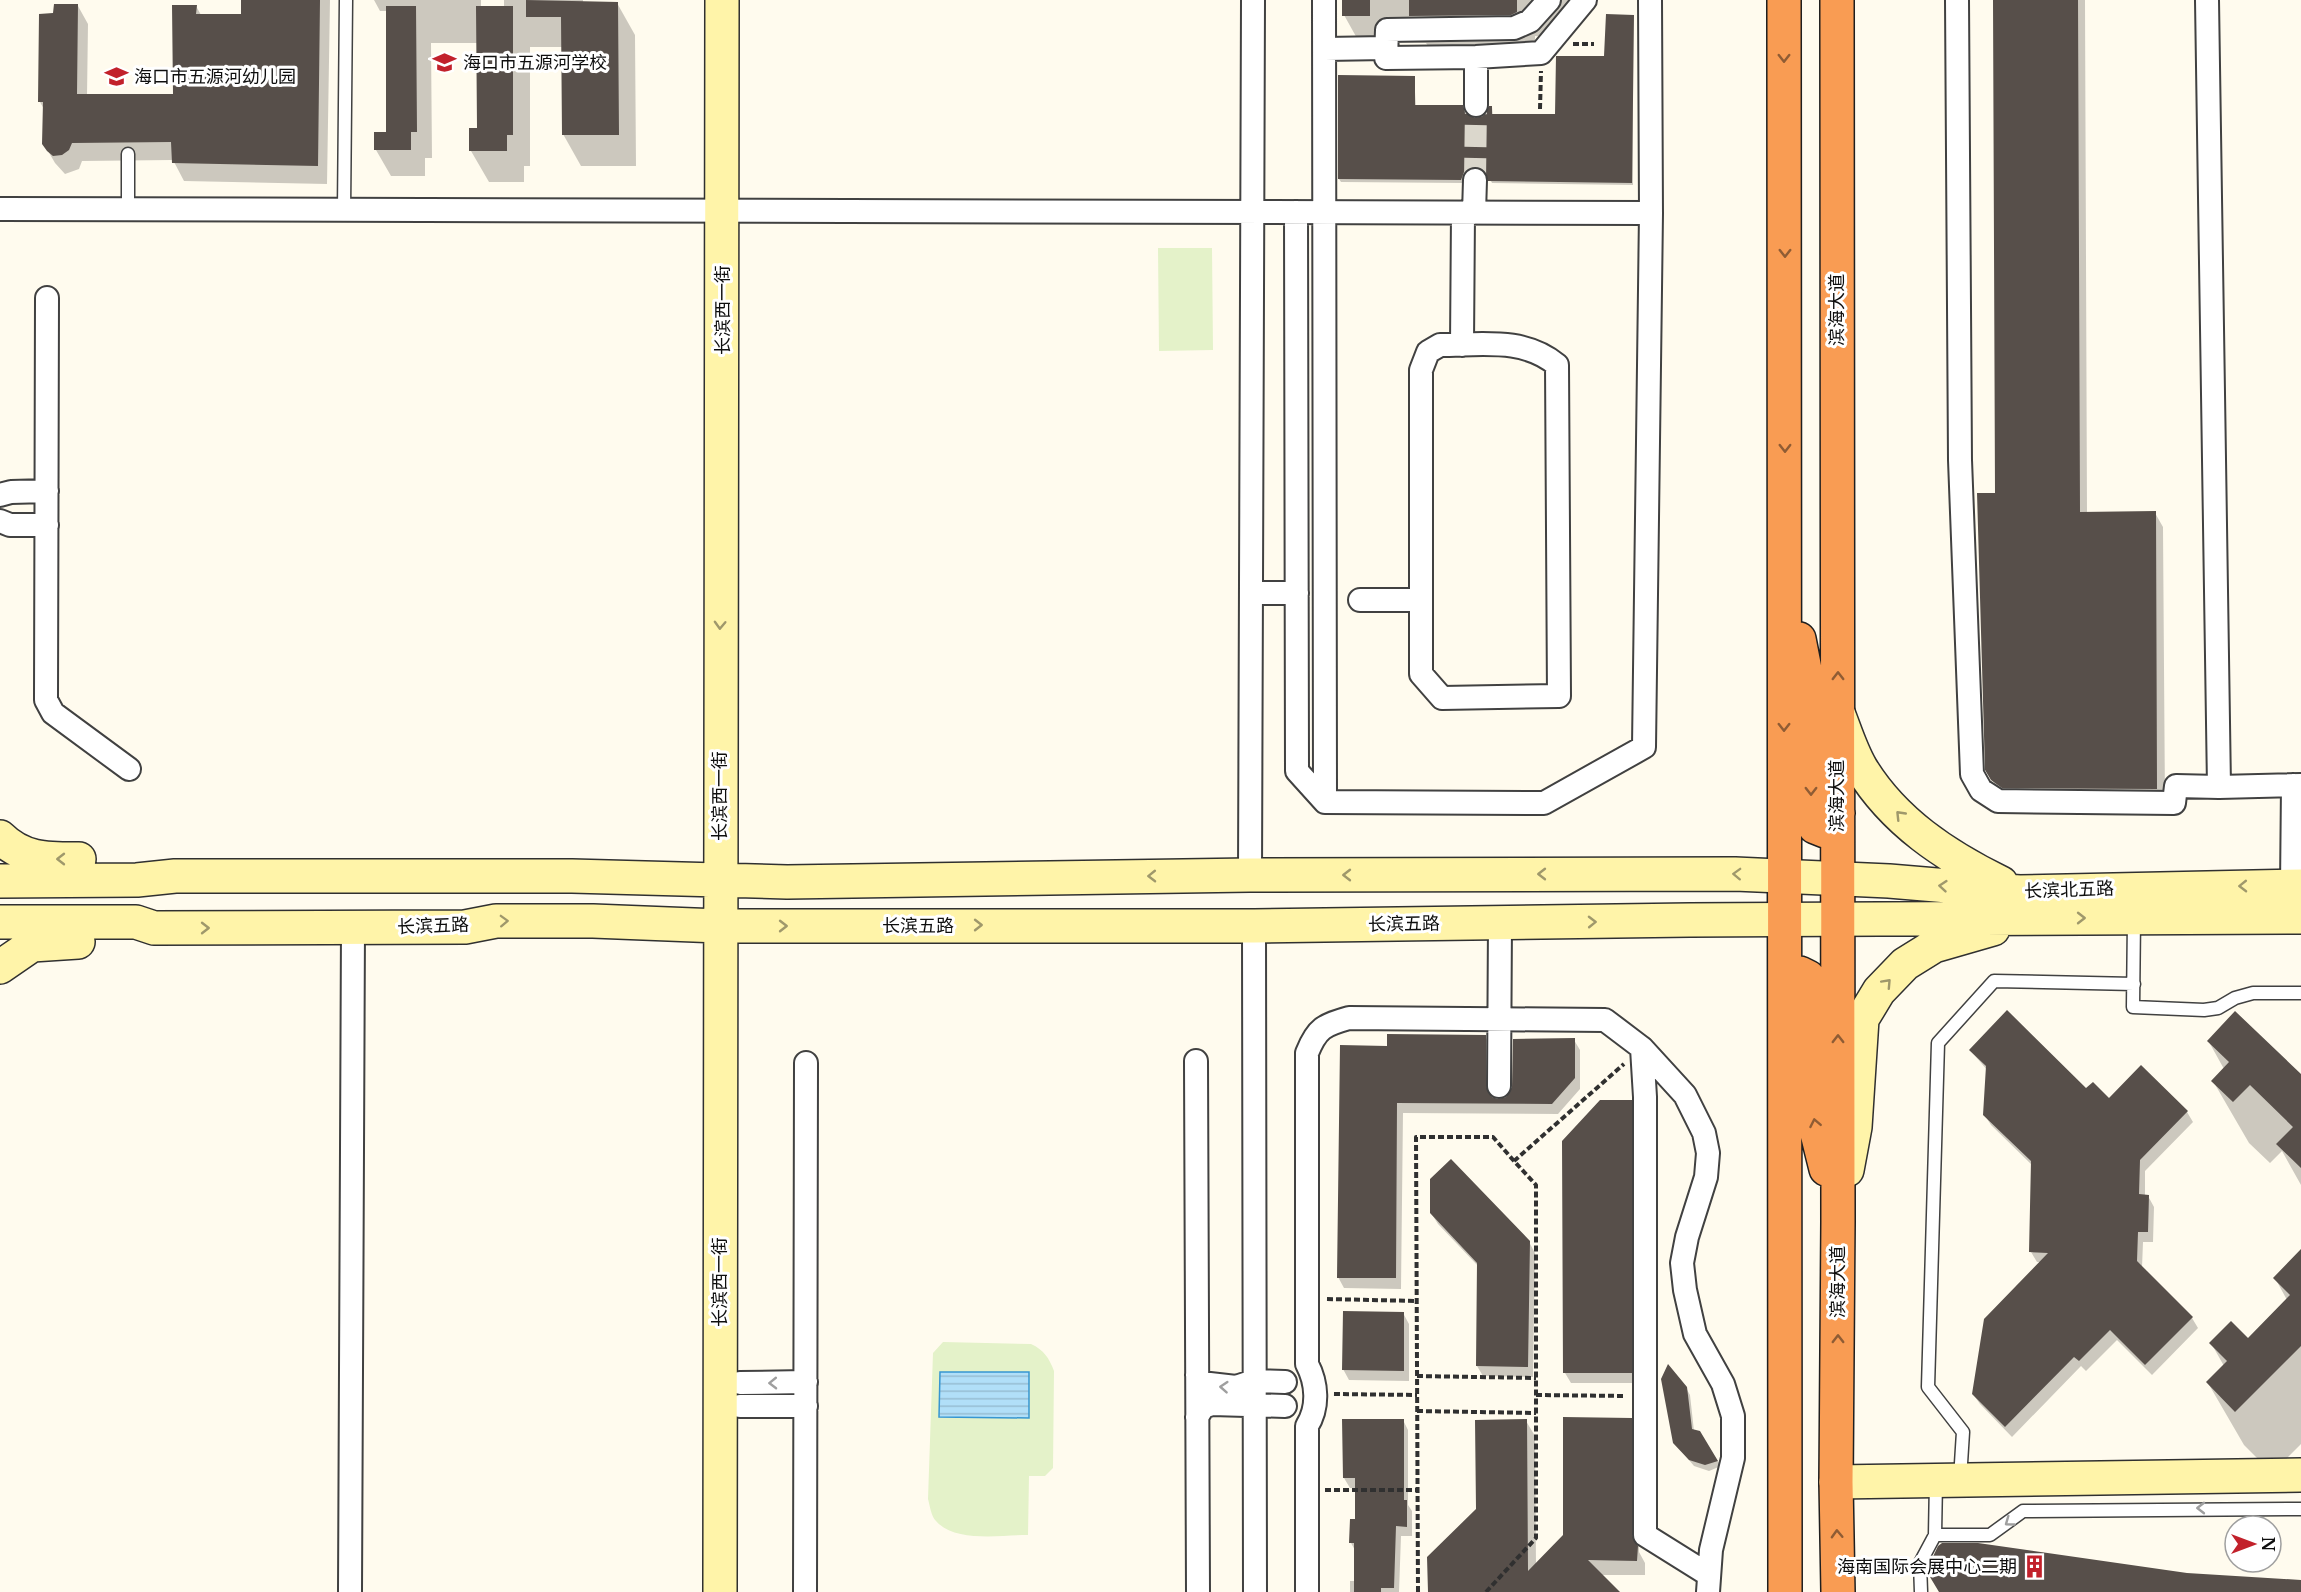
<svg xmlns="http://www.w3.org/2000/svg" width="2301" height="1592" font-family="'Libre Baskerville','Noto Sans SC',serif">
<style>
.pitch{fill:#e4f2c9}
.water{fill:url(#water-rules);stroke:#3696d1;stroke-width:1.5}
.shadow{fill:#0003}
.building{fill:#574f4a}
.lines{fill:none;stroke-linecap:round;stroke-linejoin:round}
.street-tunnel{stroke:#dbd7cc;stroke-width:22;stroke-dasharray:22 11;stroke-linecap:butt}
.lane-casing{stroke:#414141;stroke-width:15}
.street-casing{stroke:#414141;stroke-width:26}
.secondary-casing{stroke:#303030;stroke-width:36}
.highway-casing{stroke:#1f1f1f;stroke-width:36}
.path{stroke:#303030;stroke-width:4;stroke-dasharray:6 3;stroke-linecap:butt}
.lane{stroke:#fff;stroke-width:12}
.street{stroke:#fff;stroke-width:22}
.secondary{stroke:#fff4a9;stroke-width:33}
.highway{stroke:#f99c53;stroke-width:33}
.oneway{stroke:#8f5c34}
.oneway2{stroke:#9f986b}
.oneway3{stroke:#9f9f9f}
.labels{text-anchor:middle;stroke-width:6;stroke-linejoin:round;paint-order:stroke}
.poi-label{font-size:18px;fill:#0e0e0e;stroke:#fff;text-anchor:start}
.street-label{font-size:18px;fill:#0e0e0e;stroke:#fff}
</style>
<defs>
<pattern id="water-rules" width="6" height="5" patternUnits="userSpaceOnUse" patternTransform="scale(1.5)"><rect width="6" height="5" fill="#b1dff8"/><path d="M0 2.5h6" fill="none" stroke="#97bed3"/></pattern>
</defs>
<rect width="100%" height="100%" fill="#fffbee"/>
<path class="pitch" d="M 1158,248 L 1212,248 L 1213,350 L 1159,351 Z
M 943,1342 L 1031,1344 C 1044,1350 1049,1358 1054,1371 L 1053,1468 L 1045,1476 L 1029,1476 L 1028,1535 C 1002,1535 955,1543 936,1521 C 931,1516 930,1506 928,1499 L 933,1353 Z"/>
<path class="water" d="M 940,1372 L 1029,1372 L 1029,1418 L 939,1417 Z"/>
<path class="shadow" d="M 243,0 L 330,0 L 327,184 L 184,181 L 173,160 L 82,161 L 79,169 L 65,174 L 55,163 L 44,144 L 45,111 L 40,102 L 55,14 L 78,6 L 88,24 L 87,96 L 175,96 L 196,6 L 201,15 L 243,15 Z
M 374,0 L 481,0 L 481,7 L 504,7 L 504,0 L 583,0 L 583,3 L 617,3 L 635,35 L 636,166 L 581,166 L 563,134 L 563,47 L 530,47 L 530,166 L 524,166 L 524,182 L 489,182 L 471,151 L 478,130 L 478,43 L 431,43 L 432,158 L 425,158 L 425,176 L 391,176 L 376,150 L 387,133 L 387,11 L 380,11 Z
M 1344,0 L 1577,0 L 1577,14 L 1556,14 L 1555,27 L 1547,37 L 1535,36 L 1535,46 L 1430,49 L 1426,43 L 1388,42 L 1363,49 L 1344,15 Z
M 1994,0 L 2085,0 L 2087,513 L 2155,513 L 2163,527 L 2165,803 L 2001,795 L 1987,770 L 1996,495 Z
M 1633,16 L 1633,185 L 1492,183 L 1486,171 L 1477,169 L 1465,175 L 1463,183 L 1341,182 L 1339,179 L 1339,76 L 1414,77 L 1416,107 L 1465,114 L 1475,120 L 1484,118 L 1492,107 L 1493,116 L 1557,116 L 1606,58 Z
M 1485,1036 L 1491,1047 L 1491,1099 L 1500,1101 L 1507,1099 L 1574,1040 L 1580,1050 L 1580,1089 L 1558,1114 L 1403,1113 L 1401,1289 L 1344,1288 L 1338,1277 L 1388,1047 Z
M 2209,1042 L 2301,1076 L 2301,1185 L 2282,1151 L 2270,1163 L 2249,1143 L 2213,1081 L 2224,1069 Z
M 1970,1050 L 2109,1100 L 2187,1112 L 2193,1122 L 2145,1171 L 2145,1196 L 2148,1196 L 2154,1207 L 2153,1242 L 2143,1242 L 2142,1268 L 2192,1318 L 2198,1328 L 2152,1375 L 2117,1340 L 2086,1371 L 2081,1366 L 2012,1437 L 1980,1404 L 1973,1394 L 2041,1262 L 2037,1262 L 2031,1252 L 2033,1166 L 1991,1125 L 1984,1114 L 1988,1071 Z
M 1631,1101 L 1637,1112 L 1637,1383 L 1571,1383 L 1565,1373 Z
M 1431,1213 L 1529,1242 L 1535,1253 L 1533,1377 L 1483,1376 L 1477,1366 L 1479,1267 L 1438,1224 Z
M 2301,1265 L 2301,1444 L 2272,1473 L 2244,1445 L 2208,1383 L 2224,1366 L 2211,1343 L 2248,1340 L 2287,1300 L 2275,1278 Z
M 1403,1313 L 1409,1324 L 1409,1381 L 1349,1380 L 1343,1369 Z
M 1686,1388 L 1690,1395 L 1694,1431 L 1699,1433 L 1721,1466 L 1709,1471 L 1694,1466 L 1674,1442 Z
M 1631,1419 L 1639,1434 L 1639,1552 L 1645,1563 L 1645,1575 L 1601,1575 L 1618,1592 L 1430,1592 L 1526,1421 L 1535,1436 L 1536,1565 L 1565,1536 Z
M 1403,1420 L 1408,1430 L 1408,1505 L 1412,1511 L 1412,1536 L 1401,1536 L 1399,1592 L 1350,1592 L 1350,1581 L 1355,1581 L 1356,1552 L 1351,1543 L 1356,1521 L 1356,1488 L 1350,1488 L 1344,1478 Z"/>
<path class="building" d="M 241,0 L 320,0 L 318,166 L 172,163 L 171,142 L 72,143 L 69,150 L 62,155 L 53,156 L 47,151 L 42,144 L 43,102 L 38,102 L 39,14 L 53,13 L 54,4 L 78,4 L 77,94 L 173,94 L 172,5 L 197,5 L 196,14 L 241,14 Z
M 526,0 L 618,2 L 619,135 L 562,135 L 561,17 L 526,17 Z
M 1342,0 L 1370,0 L 1370,16 L 1342,16 Z
M 1409,0 L 1517,0 L 1517,12 L 1511,15 L 1409,16 Z
M 1993,0 L 2078,0 L 2080,512 L 2156,511 L 2157,789 L 2002,788 L 1991,780 L 1985,770 L 1977,493 L 1995,493 Z
M 386,6 L 416,6 L 417,132 L 411,132 L 411,150 L 374,150 L 374,132 L 386,132 Z
M 476,6 L 513,6 L 513,135 L 507,135 L 507,151 L 469,151 L 469,128 L 477,128 Z
M 1606,14 L 1634,15 L 1632,183 L 1488,181 L 1483,169 L 1475,167 L 1464,172 L 1461,180 L 1338,179 L 1338,75 L 1415,76 L 1415,105 L 1463,105 L 1465,112 L 1475,118 L 1483,116 L 1489,106 L 1492,106 L 1492,114 L 1555,114 L 1556,56 L 1604,56 Z
M 2007,1010 L 2086,1088 L 2093,1082 L 2109,1098 L 2141,1065 L 2188,1111 L 2140,1160 L 2139,1194 L 2149,1195 L 2148,1232 L 2138,1232 L 2137,1261 L 2193,1317 L 2145,1365 L 2110,1330 L 2079,1361 L 2074,1357 L 2005,1427 L 1972,1394 L 1984,1319 L 2048,1253 L 2029,1252 L 2031,1161 L 1983,1115 L 1986,1066 L 1969,1050 Z
M 2235,1011 L 2301,1074 L 2301,1168 L 2276,1144 L 2293,1127 L 2250,1085 L 2233,1102 L 2211,1081 L 2229,1062 L 2207,1041 Z
M 1387,1034 L 1486,1035 L 1486,1086 L 1492,1097 L 1498,1099 L 1506,1097 L 1512,1087 L 1513,1039 L 1575,1038 L 1575,1078 L 1552,1104 L 1397,1103 L 1396,1278 L 1337,1278 L 1340,1045 L 1387,1046 Z
M 1600,1100 L 1632,1100 L 1632,1373 L 1563,1373 L 1562,1141 Z
M 1451,1159 L 1530,1241 L 1528,1367 L 1476,1366 L 1477,1263 L 1430,1213 L 1430,1179 Z
M 2301,1249 L 2301,1346 L 2235,1412 L 2206,1382 L 2227,1361 L 2209,1343 L 2231,1321 L 2248,1338 L 2290,1295 L 2273,1278 Z
M 1343,1311 L 1404,1312 L 1404,1371 L 1342,1370 Z
M 1668,1364 L 1687,1387 L 1692,1429 L 1700,1431 L 1718,1461 L 1705,1465 L 1689,1460 L 1673,1443 L 1661,1379 Z
M 1563,1417 L 1632,1418 L 1632,1535 L 1638,1546 L 1637,1561 L 1588,1560 L 1620,1592 L 1428,1592 L 1427,1557 L 1476,1509 L 1475,1420 L 1527,1419 L 1528,1571 L 1563,1535 Z
M 1342,1419 L 1404,1419 L 1404,1500 L 1407,1500 L 1407,1527 L 1396,1526 L 1394,1588 L 1381,1588 L 1381,1592 L 1354,1592 L 1354,1543 L 1349,1543 L 1350,1519 L 1355,1519 L 1355,1478 L 1343,1478 Z
M 1978,1543 L 2187,1573 L 2301,1580 L 2301,1592 L 1939,1592 L 1930,1577 L 1929,1565 L 1938,1546 L 1942,1543 Z"/>
<g class="lines">
<path class="street-tunnel" d="M 1475,180 L 1476,105"/>
<defs>
<path id="lane" d="M 128,209 L 128,154
M 344,210 L 346,0
M 2134,919 L 2133,1007 L 2204,1010 L 2218,1008 L 2235,998 L 2253,993 L 2301,993
M 1960,1479 L 1963,1432 L 1928,1387 L 1938,1043 L 1994,981 L 2134,984
M 1935,1535 L 1990,1535 L 2023,1511 L 2301,1509
M 1921,1592 L 1920,1563 L 1935,1535 L 1936,1481"/>
<path id="street" d="M 1324,0 L 1325,802
M 1549,0 L 1530,21 L 1514,28 L 1387,30 L 1386,58 L 1476,57 L 1541,53 L 1585,0
M 1957,0 L 1960,460 L 1972,774 L 1981,790 L 1998,801 L 2174,803 L 2176,786 L 2219,787
M 2207,0 L 2219,787 L 2301,785
M 1325,49 L 1386,48
M 1476,57 L 1476,105
M 0,209 L 1651,213
M 1296,212 L 1297,771 L 1325,802 L 1544,803 L 1644,747 L 1651,213 L 1650,0
M 1474,213 L 1475,180
M 47,298 L 46,700 L 53,713 L 129,769
M 1440,345 C 1481,345 1524,337 1557,365 L 1559,696 L 1442,698 L 1421,674 L 1421,370 L 1428,352 Z
M 1462,345 L 1463,213
M 0,495 L 11,492 L 47,491
M 0,521 L 10,525 L 47,525
M 1252,593 L 1297,593
M 1360,600 L 1421,600
M 1250,875 L 1253,0
M 2292,886 L 2293,785
M 1254,926 L 1255,1592
M 1642,1048 L 1645,1097 L 1645,1535 L 1709,1575
M 1196,1061 L 1198,1592
M 1499,1086 L 1500,923
M 1197,1375 L 1201,1383 L 1236,1387 L 1254,1381 L 1285,1382
M 740,1383 L 806,1382
M 740,1406 L 806,1406
M 1197,1417 L 1203,1407 L 1212,1404 L 1285,1406
M 350,1592 L 353,927
M 805,1592 L 806,1063
M 1307,1592 L 1307,1426 C 1319,1407 1317,1383 1307,1364 L 1307,1053 C 1317,1028 1324,1025 1349,1018 L 1605,1020 L 1642,1048 L 1685,1095 L 1704,1133 L 1708,1153 L 1706,1177 L 1687,1237 L 1682,1263 L 1685,1290 L 1695,1334 L 1723,1384 L 1733,1416 L 1733,1458 L 1711,1550 L 1708,1592"/>
<path id="secondary" d="M 1838,713 C 1845,731 1851,751 1861,768 C 1894,822 1946,856 2001,883
M 0,837 C 23,860 48,859 79,859
M 0,881 L 137,880 L 175,876 L 572,876 L 787,882 L 1250,875 L 1735,874 L 1889,881 L 2019,892 L 2301,886
M 0,922 L 136,922 L 154,928 L 465,927 L 496,921 L 593,921 L 719,926 L 1254,926 L 1690,920 L 2301,917
M 0,967 L 32,945 L 78,942
M 1847,1170 L 1855,1127 L 1862,1019 L 1879,991 L 1905,964 L 1934,946 L 1993,929
M 1836,1482 L 2301,1475
M 720,1592 L 722,0"/>
<path id="highway" d="M 1784,0 L 1785,1592
M 1837,0 L 1838,1221 L 1836,1482 L 1838,1592
M 1799,639 L 1811,700 L 1811,818 L 1815,827 L 1825,831 L 1832,826 L 1838,813
M 1785,986 L 1793,976 L 1800,973 L 1808,977 L 1812,987 L 1813,1117 L 1826,1169"/>
</defs>
<use href="#lane" class="lane-casing"/>
<use href="#street" class="street-casing"/>
<use href="#secondary" class="secondary-casing"/>
<use href="#highway" class="highway-casing"/>
<path class="path" d="M 1573,44 L 1594,44
M 1540,109 L 1541,71
M 1327,1299 L 1417,1301
M 1417,1376 L 1536,1378
M 1334,1394 L 1417,1395
M 1536,1395 L 1626,1396
M 1417,1411 L 1536,1413
M 1325,1490 L 1417,1490
M 1418,1592 L 1416,1137 L 1493,1137 L 1514,1161
M 1486,1592 L 1536,1538 L 1536,1185 L 1514,1161 L 1624,1064"/>
<use href="#lane" class="lane"/>
<use href="#street" class="street"/>
<use href="#secondary" class="secondary"/>
<use href="#highway" class="highway"/>
</g>
<defs><path id="oneway-chevron" d="M-2-3.5L2.5 0L-2 3.5" fill="none" stroke-width="1.6" stroke-linecap="round" stroke-linejoin="round" transform="scale(1.5)"/></defs>
<g class="oneway">
<use href="#oneway-chevron" transform="translate(1784 58) rotate(90)"/>
<use href="#oneway-chevron" transform="translate(1785 253) rotate(90)"/>
<use href="#oneway-chevron" transform="translate(1785 448) rotate(90)"/>
<use href="#oneway-chevron" transform="translate(1838 676) rotate(-90)"/>
<use href="#oneway-chevron" transform="translate(1784 727) rotate(90)"/>
<use href="#oneway-chevron" transform="translate(1811 791) rotate(90)"/>
<use href="#oneway-chevron" transform="translate(1838 1039) rotate(-90)"/>
<use href="#oneway-chevron" transform="translate(1815 1123) rotate(-101)"/>
<use href="#oneway-chevron" transform="translate(1838 1339) rotate(-90)"/>
<use href="#oneway-chevron" transform="translate(1837 1534) rotate(-92)"/>
</g>
<g class="oneway2">
<use href="#oneway-chevron" transform="translate(720 625) rotate(92)"/>
<use href="#oneway-chevron" transform="translate(1900 815) rotate(-134)"/>
<use href="#oneway-chevron" transform="translate(61 859) rotate(-180)"/>
<use href="#oneway-chevron" transform="translate(1542 874) rotate(180)"/>
<use href="#oneway-chevron" transform="translate(1737 874) rotate(-178)"/>
<use href="#oneway-chevron" transform="translate(1347 875) rotate(180)"/>
<use href="#oneway-chevron" transform="translate(1152 876) rotate(179)"/>
<use href="#oneway-chevron" transform="translate(1943 886) rotate(-175)"/>
<use href="#oneway-chevron" transform="translate(2243 886) rotate(179)"/>
<use href="#oneway-chevron" transform="translate(2081 918)"/>
<use href="#oneway-chevron" transform="translate(504 921) rotate(-2)"/>
<use href="#oneway-chevron" transform="translate(1592 922) rotate(-1)"/>
<use href="#oneway-chevron" transform="translate(978 925)"/>
<use href="#oneway-chevron" transform="translate(783 926)"/>
<use href="#oneway-chevron" transform="translate(205 928)"/>
<use href="#oneway-chevron" transform="translate(1887 983) rotate(-47)"/>
</g>
<g class="oneway3">
<use href="#oneway-chevron" transform="translate(773 1383) rotate(179)"/>
<use href="#oneway-chevron" transform="translate(1224 1387) rotate(-176)"/>
<use href="#oneway-chevron" transform="translate(2201 1508) rotate(-180)"/>
<use href="#oneway-chevron" transform="translate(2009 1522) rotate(144)"/>
</g>
<defs>
<symbol id="school-bare" viewBox="-9 -9 18 18"><path d="M0-5L7-2L0 1L-7-2ZM-4 1L0 2.5L4 1V4Q0 6-4 4Z" fill="#c2212b" stroke="#fff" stroke-width="2.5" paint-order="stroke"/></symbol>
<symbol id="building-bare" viewBox="-9 -9 18 18"><path d="M-4-6H4V6H1V3H-1V6H-4ZM-2.5-4.3h1.7v1.8h-1.7ZM.8-4.3h1.7v1.8H.8ZM-2.5-1h1.7V.8h-1.7ZM.8-1h1.7V.8H.8Z" fill="#c2212b" stroke="#fff" stroke-width="2.5" paint-order="stroke"/></symbol>
</defs>
<g fill-rule="evenodd">
<use href="#school-bare" x="428" y="46" width="33" height="33"/>
<use href="#school-bare" x="100" y="60" width="33" height="33"/>
<use href="#building-bare" x="2018" y="1550" width="33" height="33"/>
</g>
<g class="labels">
<g class="poi-label">
<text x="463" y="69">海口市五源河学校</text>
<text x="134" y="83">海口市五源河幼儿园</text>
<text x="2017" y="1573" text-anchor="end">海南国际会展中心二期</text>
</g>
<g class="street-label">
<text transform="translate(723 310) rotate(-90)" y="6">长滨西一街</text>
<text transform="translate(1837 310) rotate(-90)" y="6">滨海大道</text>
<text transform="translate(720 796) rotate(-90)" y="6">长滨西一街</text>
<text transform="translate(1837 796) rotate(-90)" y="6">滨海大道</text>
<text transform="translate(2069 890) rotate(-2)" y="6">长滨北五路</text>
<text transform="translate(1404 924) rotate(-1)" y="6">长滨五路</text>
<text transform="translate(433 926) rotate(-2)" y="6">长滨五路</text>
<text x="918" y="932">长滨五路</text>
<text transform="translate(720 1282) rotate(-90)" y="6">长滨西一街</text>
<text transform="translate(1838 1282) rotate(-90)" y="6">滨海大道</text>
</g>
</g>
<g transform="translate(2253 1544) rotate(90)"><circle r="28" fill="#ffffff" stroke="#9f9f9f" stroke-width="1.5"/>
<path d="M0-4.5L10 22L0 15L-10 22Z" fill="#c2212b"/>
<text y="-9" font-size="16" font-weight="bold" text-anchor="middle" fill="#0e0e0e">N</text>
</g>
</svg>
